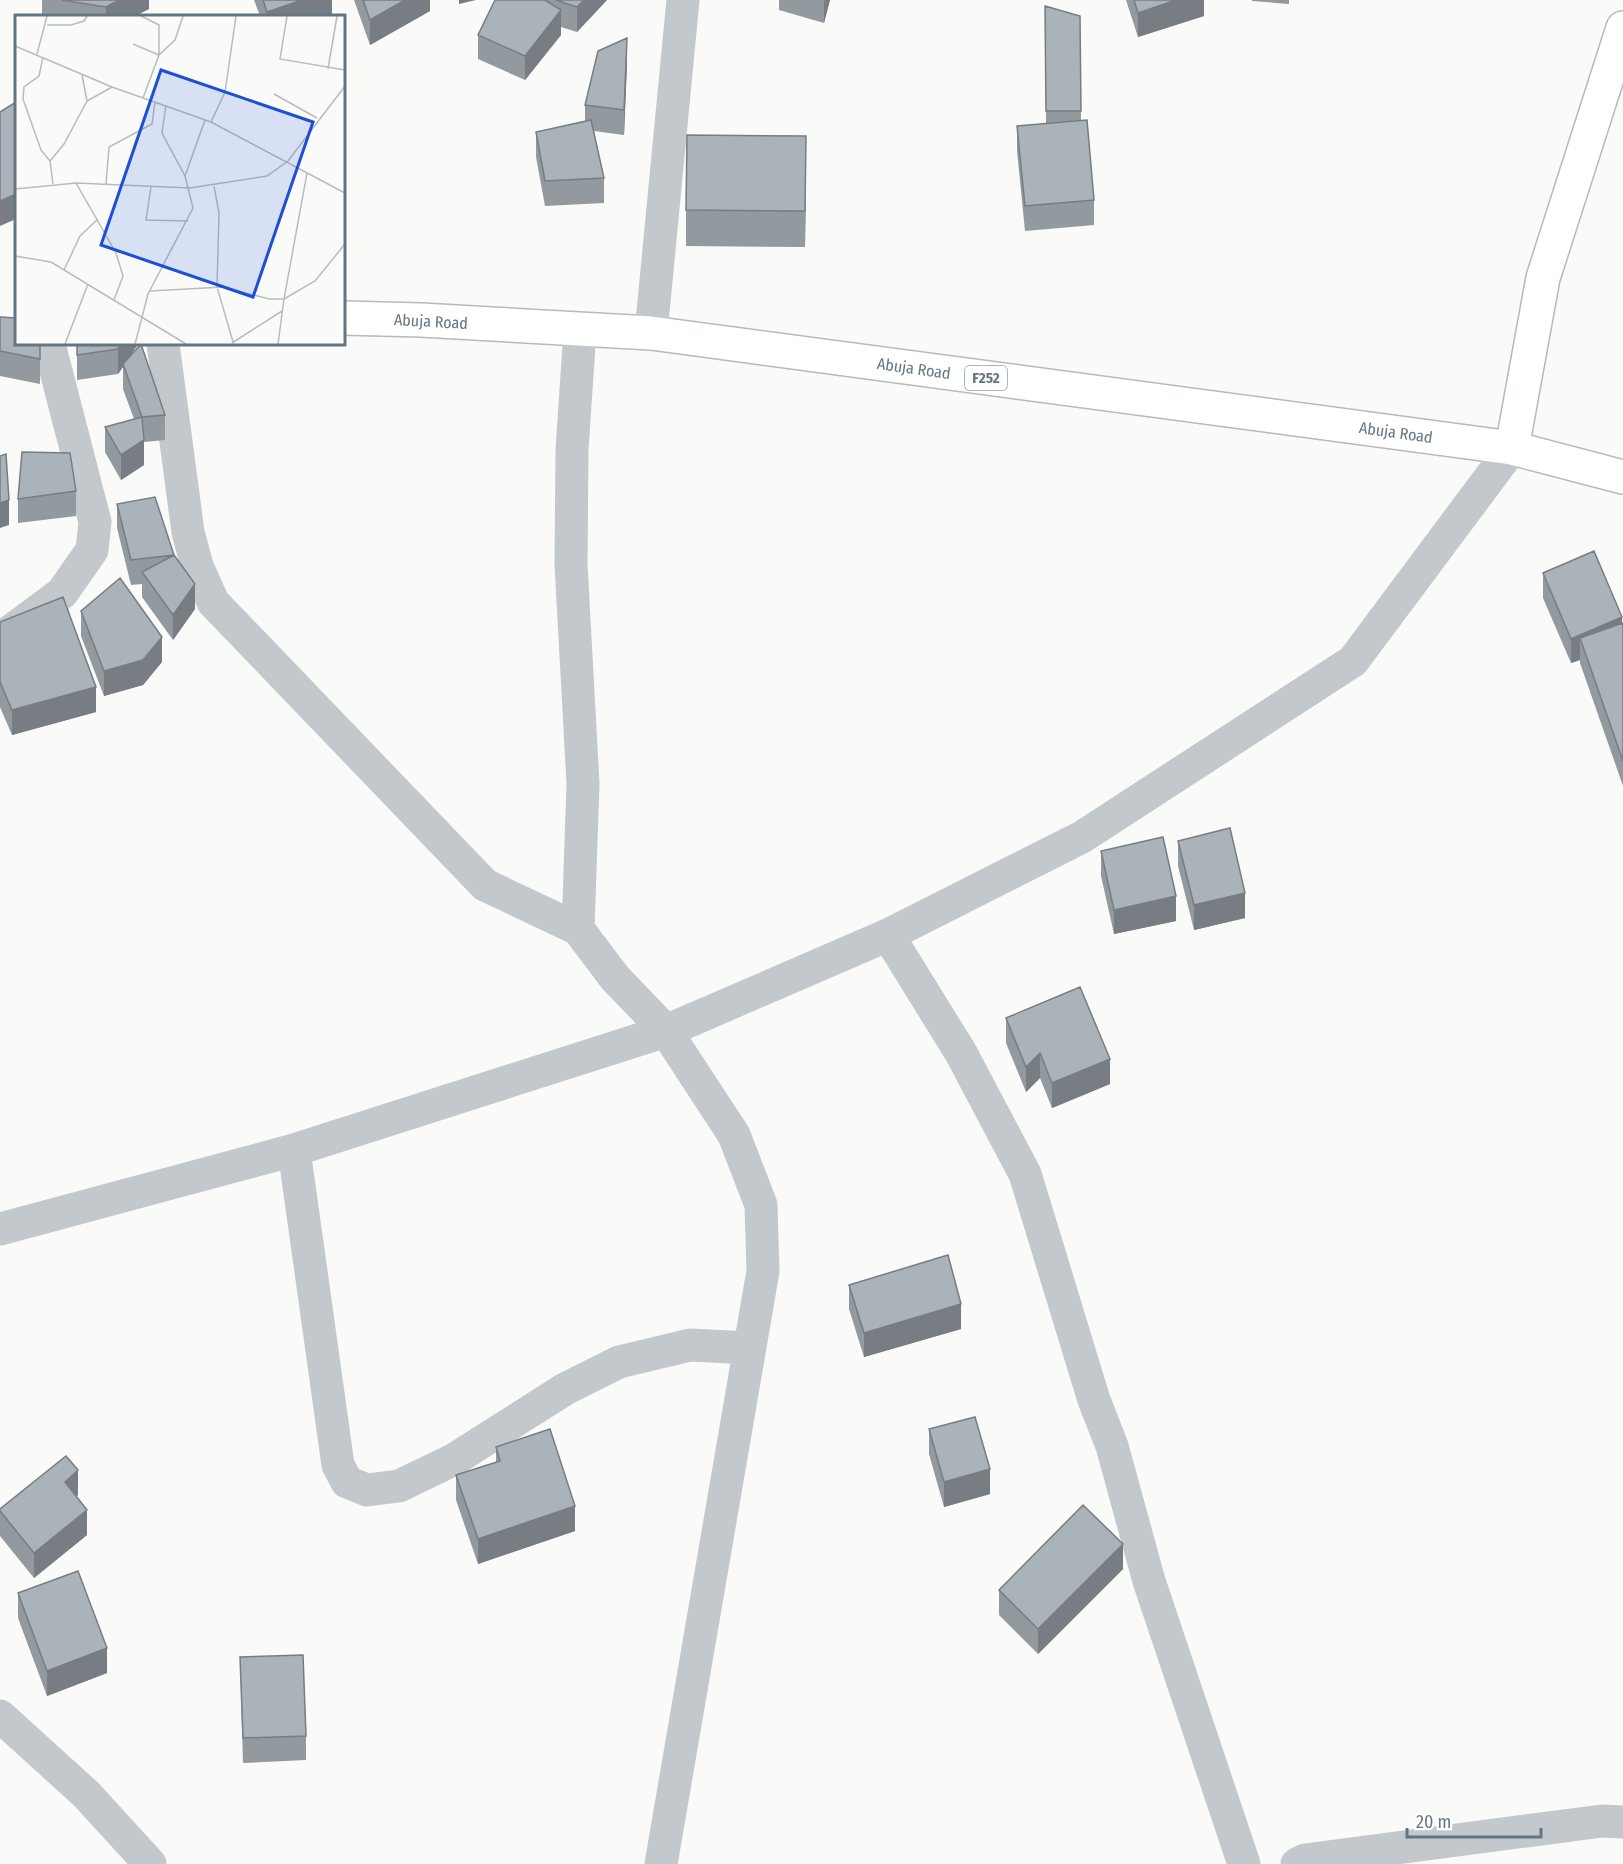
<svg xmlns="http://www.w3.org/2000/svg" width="1623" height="1864" font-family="'Fira Sans Condensed',sans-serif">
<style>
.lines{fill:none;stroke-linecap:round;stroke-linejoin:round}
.secondary-casing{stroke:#b3babf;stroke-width:36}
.primary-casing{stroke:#b5babe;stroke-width:36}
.street{stroke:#c3c8cc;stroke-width:33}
.secondary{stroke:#fff;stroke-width:33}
.primary{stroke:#fff;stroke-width:33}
.wall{fill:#929a9f}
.shaded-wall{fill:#777d82}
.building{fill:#aab3b9;stroke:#777d82;stroke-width:1.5}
.labels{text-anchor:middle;stroke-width:6;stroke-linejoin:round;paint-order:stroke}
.shield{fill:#fff;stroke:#939fa8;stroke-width:1.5}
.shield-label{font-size:15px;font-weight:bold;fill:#657683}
.street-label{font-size:16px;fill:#657683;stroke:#fff}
.inset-road{fill:none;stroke:#b5bdc2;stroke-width:1.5}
.view{fill:#1d4ed8;fill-opacity:0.15;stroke:#1d4ed8;stroke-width:3}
.inset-edge{fill:none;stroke:#657683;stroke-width:3}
</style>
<rect width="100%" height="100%" fill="#fafaf8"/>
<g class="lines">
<defs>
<path id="secondary" d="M 1512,448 L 1543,278 L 1623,28"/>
<path id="primary" d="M 344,318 L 421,320 L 651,333 L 1512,448 L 1623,477"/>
</defs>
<use href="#secondary" class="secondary-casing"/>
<use href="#primary" class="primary-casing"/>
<path class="street" d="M 651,333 L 683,0
M 163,344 L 188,532 L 197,566 L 213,602 L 485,885 L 578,929 L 615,978 L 666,1031 L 734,1135 L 761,1205 L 763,1271 L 661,1864
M 0,639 L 62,593 L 92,550 L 95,522 L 49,344
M 578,929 L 583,784 L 571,564 L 572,450 L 580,330
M 888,935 L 961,1053 L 1025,1174 L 1094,1400 L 1112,1446 L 1149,1581 L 1244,1864
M 294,1150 L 338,1465 L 347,1482 L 367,1490 L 399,1486 L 455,1459 L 565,1389 L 619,1362 L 690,1345 L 750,1348
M 0,1229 L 294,1150 L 666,1031 L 888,935 L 1082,837 L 1353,661 L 1512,448
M 0,1716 L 86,1794 L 150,1864
M 1297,1864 L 1305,1860 L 1602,1821 L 1623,1822"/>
<use href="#secondary" class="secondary"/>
<use href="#primary" class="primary"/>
</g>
<path class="wall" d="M 42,0 L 149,0 L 149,9 L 135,16 L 42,16 Z
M 254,0 L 332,0 L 332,15 L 327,16 L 260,16 Z
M 354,0 L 430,0 L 430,11 L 370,45 Z
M 495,0 L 607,0 L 577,32 L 561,27 L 561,35 L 525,80 L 478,59 L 478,35 Z
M 779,0 L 830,0 L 824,23 L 779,10 Z
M 1126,0 L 1204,0 L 1204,16 L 1138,37 Z
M 1252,0 L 1289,0 L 1289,4 L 1252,1 Z
M 1045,6 L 1080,16 L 1081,121 L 1094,200 L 1094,225 L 1025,231 L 1017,151 L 1017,126 L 1046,124 Z
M 627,63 L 624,135 L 594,131 L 604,178 L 604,203 L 545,206 L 536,157 L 536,132 L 585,121 L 585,105 Z
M 806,173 L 805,247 L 686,246 L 686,210 Z
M 0,317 L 40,344 L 40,384 L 0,376 Z
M 138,344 L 130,356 L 165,415 L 165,440 L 144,442 L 144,465 L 121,480 L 105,452 L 105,427 L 134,419 L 123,389 L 123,367 L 118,374 L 77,380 L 77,355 Z
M 76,491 L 76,516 L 18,523 L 18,499 Z
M 117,504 L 174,555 L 195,609 L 173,640 L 142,597 L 142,584 L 131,585 L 117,528 Z
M 1543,573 L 1622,623 L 1623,623 L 1623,786 L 1580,663 L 1580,660 L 1571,663 L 1543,598 Z
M 81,611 L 162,662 L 143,685 L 104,696 L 81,636 Z
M 0,622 L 96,712 L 12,735 L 0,707 Z
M 1178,841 L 1245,918 L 1194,930 L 1178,866 Z
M 1101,851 L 1176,921 L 1114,934 L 1101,876 Z
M 1006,1018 L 1110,1084 L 1052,1108 L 1040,1078 L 1026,1092 L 1006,1043 Z
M 849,1285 L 961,1329 L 864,1357 L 849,1309 Z
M 929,1429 L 990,1494 L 944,1507 L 929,1454 Z
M 496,1447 L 575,1531 L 478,1564 L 456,1500 L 456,1475 L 496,1462 Z
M 78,1495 L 76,1496 L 87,1535 L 34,1578 L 0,1536 L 0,1509 Z
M 1123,1569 L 1038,1654 L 999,1615 L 999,1590 Z
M 18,1593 L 107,1673 L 47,1696 L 18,1618 Z
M 240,1657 L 306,1736 L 306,1760 L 243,1763 Z"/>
<path class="shaded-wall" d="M 119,0 L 149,0 L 149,9 L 135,16 L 106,16 L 106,7 Z
M 302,0 L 332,0 L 332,15 L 327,16 L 267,16 L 267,12 Z
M 405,0 L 430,0 L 430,11 L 370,45 L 370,20 Z
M 459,0 L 476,0 L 459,4 Z
M 584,0 L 607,0 L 577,32 L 577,7 Z
M 824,0 L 830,0 L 824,23 Z
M 1176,0 L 1204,0 L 1204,16 L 1138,37 L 1138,13 Z
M 561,10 L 561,35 L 525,80 L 525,56 Z
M 627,38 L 627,63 L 624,135 L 624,110 Z
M 806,136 L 806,173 L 805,247 L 805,211 Z
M 16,194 L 16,219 L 0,226 L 0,201 Z
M 121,344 L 138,344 L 123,366 L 123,364 L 123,367 L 118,374 L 118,349 Z
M 144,440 L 144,465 L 121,480 L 121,455 Z
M 9,500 L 9,525 L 0,528 L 0,503 Z
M 195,584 L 195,609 L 173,640 L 173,615 Z
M 1622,617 L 1622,642 L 1580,638 L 1580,660 L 1571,663 L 1571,639 Z
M 162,637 L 162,662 L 143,685 L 104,696 L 104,671 Z
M 96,687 L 96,712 L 12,735 L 12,710 Z
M 1245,893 L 1245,918 L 1194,930 L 1194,905 Z
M 1176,896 L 1176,921 L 1114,934 L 1114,910 Z
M 1040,1053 L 1040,1078 L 1026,1092 L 1026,1067 Z
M 1110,1059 L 1110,1084 L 1052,1108 L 1052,1083 Z
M 961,1304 L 961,1329 L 864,1357 L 864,1333 Z
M 990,1469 L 990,1494 L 944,1507 L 944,1482 Z
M 78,1470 L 78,1495 L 65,1507 L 65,1482 Z
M 575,1506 L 575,1531 L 478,1564 L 478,1539 Z
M 87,1510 L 87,1535 L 34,1578 L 34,1553 Z
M 1123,1544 L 1123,1569 L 1038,1654 L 1038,1629 Z
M 107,1648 L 107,1673 L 47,1696 L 47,1671 Z"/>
<path class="building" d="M 62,0 L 119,0 L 106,7 Z
M 263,0 L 302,0 L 267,12 Z
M 363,0 L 405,0 L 370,20 Z
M 495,0 L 545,0 L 561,10 L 525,56 L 478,35 Z
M 556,0 L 584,0 L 577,7 Z
M 1134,0 L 1176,0 L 1138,13 Z
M 1045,6 L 1080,16 L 1081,111 L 1046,111 Z
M 627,38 L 624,110 L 585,105 L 598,51 Z
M 16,102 L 16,194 L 0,201 L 0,112 Z
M 591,120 L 604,178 L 545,181 L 536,132 Z
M 1087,120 L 1094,200 L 1025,206 L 1017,126 Z
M 687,135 L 806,136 L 805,211 L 686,210 Z
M 0,317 L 16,318 L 16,344 L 40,344 L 40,359 L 0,351 Z
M 77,344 L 121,344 L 118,349 L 77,355 Z
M 141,344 L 165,415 L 142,417 L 144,440 L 121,455 L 105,427 L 142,417 L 123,364 Z
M 22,452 L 70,453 L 76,491 L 18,499 Z
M 6,454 L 9,500 L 0,503 L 0,456 Z
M 155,497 L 174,555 L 131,560 L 117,504 Z
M 1594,551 L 1622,617 L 1571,639 L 1543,573 Z
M 174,555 L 195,584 L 173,615 L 142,572 Z
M 120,578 L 162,637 L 143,660 L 104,671 L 81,611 Z
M 63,597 L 96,687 L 12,710 L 0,682 L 0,622 Z
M 1623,623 L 1623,761 L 1580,638 Z
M 1230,828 L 1245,893 L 1194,905 L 1178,841 Z
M 1163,837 L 1176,896 L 1114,910 L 1101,851 Z
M 1080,987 L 1110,1059 L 1052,1083 L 1040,1053 L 1026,1067 L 1006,1018 Z
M 948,1255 L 961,1304 L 864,1333 L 849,1285 Z
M 975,1417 L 990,1469 L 944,1482 L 929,1429 Z
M 550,1429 L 575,1506 L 478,1539 L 456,1475 L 500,1461 L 496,1447 Z
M 66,1456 L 78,1470 L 65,1482 L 87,1510 L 34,1553 L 0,1511 L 0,1509 Z
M 1083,1505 L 1123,1544 L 1038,1629 L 999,1590 Z
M 78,1571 L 107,1648 L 47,1671 L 18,1593 Z
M 303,1655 L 306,1736 L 243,1738 L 240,1657 Z"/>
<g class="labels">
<rect class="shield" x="965" y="366" width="42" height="24" rx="4.5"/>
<g class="shield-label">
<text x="986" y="383">F252</text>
</g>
<g class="street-label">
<text transform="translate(431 321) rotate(3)" y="6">Abuja Road</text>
<text transform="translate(914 368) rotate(8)" y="6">Abuja Road</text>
<text transform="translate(1396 432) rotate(8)" y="6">Abuja Road</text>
</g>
</g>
<g transform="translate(15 15)">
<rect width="330" height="330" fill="#fafaf8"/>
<path class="inset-road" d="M 272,1 L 265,44 L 330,55M 32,10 L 56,10 L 69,6 L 72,1M 118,29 L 144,40 L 144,10 L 126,1M 0,31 L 97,72 L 196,107 L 330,178M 22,39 L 32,1M 28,42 L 24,61 L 9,72 L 8,84 L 26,135 L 35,146 L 38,169M 313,54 L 322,1M 67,60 L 72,86M 259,79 L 302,103M 128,83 L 144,40 L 160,25 L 168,1M 196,107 L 210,77 L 221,1M 35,146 L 49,129 L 72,86 L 97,72M 170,161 L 190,105M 61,168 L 101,238 L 108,261 L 99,285M 91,169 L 94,132 L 137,109 L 140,87M 199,171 L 204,198 L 202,272 L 218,327M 136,172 L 131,205 L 173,206M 0,174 L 61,168 L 175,173 L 252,161 L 273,146 L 330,71M 0,241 L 36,247 L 171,329M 49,255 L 65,221 L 83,204M 135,276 L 208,272 L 254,284 L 269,284 L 292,158M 217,328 L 267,296M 50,329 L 73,269M 120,329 L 133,279 L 178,193 L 170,161 L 147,118 L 151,90M 263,329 L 269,284 L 300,266 L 330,229"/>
<path class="view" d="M 146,55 L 298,107 L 238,282 L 86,230 Z"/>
<rect width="330" height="330" class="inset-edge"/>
</g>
<path d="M1407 1828v9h134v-9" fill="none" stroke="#657683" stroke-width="3"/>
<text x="1416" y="1828" font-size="18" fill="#657683" stroke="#ffffff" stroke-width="4.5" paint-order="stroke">20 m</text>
</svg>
